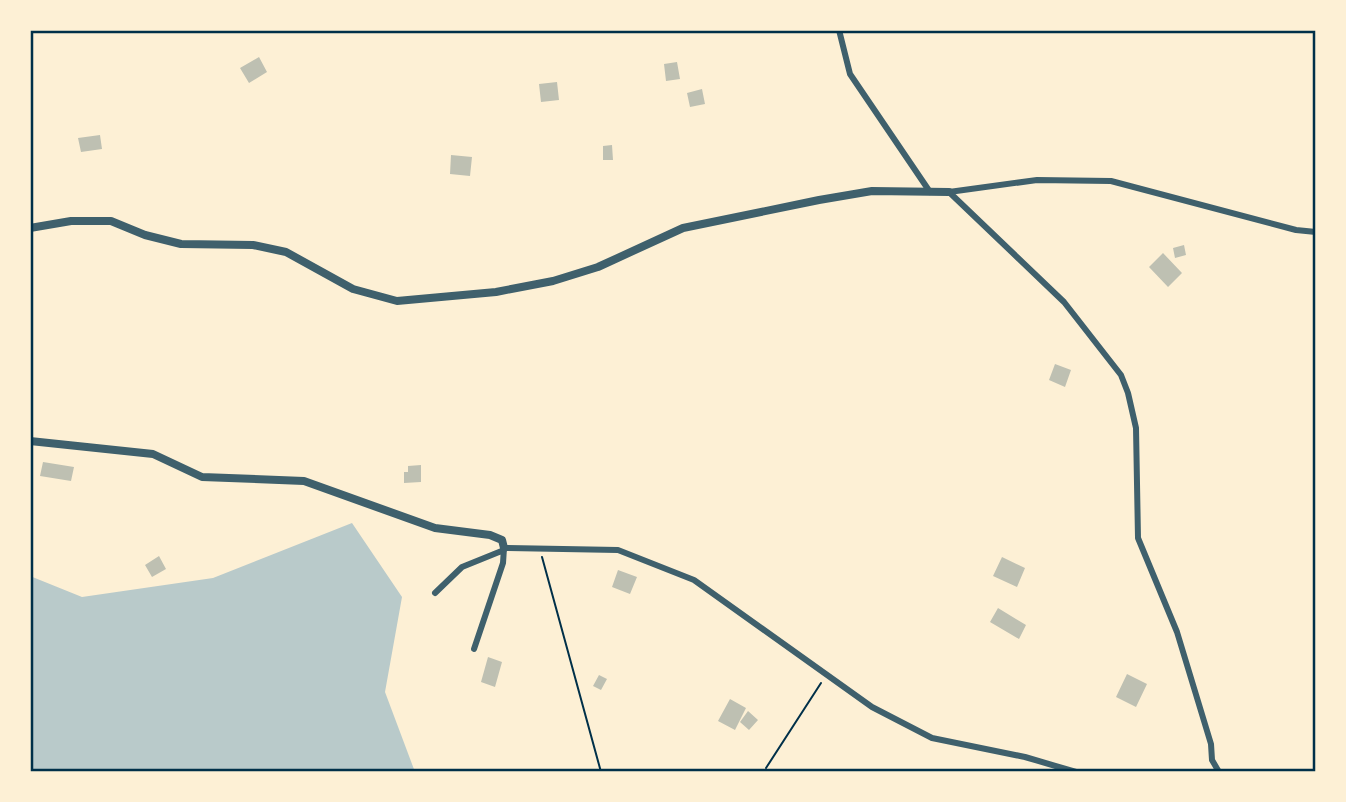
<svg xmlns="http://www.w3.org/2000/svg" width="1346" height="802" font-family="Arial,sans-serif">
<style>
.green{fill:#b9caca}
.building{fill:#bec0b2}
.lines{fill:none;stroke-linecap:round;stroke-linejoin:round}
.path{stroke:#003049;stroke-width:2}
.minor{stroke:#3f606c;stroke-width:6}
.tertiary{stroke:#3f606c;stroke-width:8}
.neatline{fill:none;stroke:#003049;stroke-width:2.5}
</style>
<rect width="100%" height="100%" fill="#fdf0d5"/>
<path class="green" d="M 352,523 L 402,597 L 385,692 L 415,772 L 30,772 L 30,576 L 82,597 L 213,578 Z"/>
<path class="building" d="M 259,57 L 267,72 L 249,83 L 240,68 Z
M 677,62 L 680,79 L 666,81 L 664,64 Z
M 557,82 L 559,100 L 541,102 L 539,84 Z
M 702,89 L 705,104 L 690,107 L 687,93 Z
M 100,135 L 102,149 L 81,152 L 78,138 Z
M 612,145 L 613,160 L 603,160 L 603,146 Z
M 451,155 L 472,157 L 470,176 L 450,174 Z
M 1184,245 L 1186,255 L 1175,258 L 1173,248 Z
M 1163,253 L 1182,273 L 1168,287 L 1149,267 Z
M 1055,364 L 1071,370 L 1065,387 L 1049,380 Z
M 43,462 L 74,467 L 71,481 L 40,476 Z
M 421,465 L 421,482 L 404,483 L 404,472 L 408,472 L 408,466 Z
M 159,556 L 166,569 L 152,577 L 145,565 Z
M 1002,557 L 1025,568 L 1017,587 L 993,576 Z
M 618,570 L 637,577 L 630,594 L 612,587 Z
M 998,608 L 1026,625 L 1019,639 L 990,622 Z
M 488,657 L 502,662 L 495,687 L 481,682 Z
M 1127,674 L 1147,684 L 1136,707 L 1116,697 Z
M 599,675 L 607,679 L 601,690 L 593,686 Z
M 730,699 L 746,708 L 735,730 L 718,721 Z
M 748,711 L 758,720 L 749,730 L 740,722 Z"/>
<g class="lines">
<path class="path" d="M 542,557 L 601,772
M 766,768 L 821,683"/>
<path class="minor" d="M 839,30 L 850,74 L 930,192
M 949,192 L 1064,302 L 1121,375 L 1128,393 L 1136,428 L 1138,538 L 1177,632 L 1211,744 L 1212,760 L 1219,772
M 949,192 L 1037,180 L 1111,181 L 1296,230 L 1316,232
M 435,593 L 462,567 L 504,550
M 474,649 L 503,563 L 504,548 L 618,550 L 694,580 L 872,707 L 932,738 L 1025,757 L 1076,772"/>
<path class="tertiary" d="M 30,228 L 71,221 L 111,221 L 145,235 L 181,244 L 253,245 L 286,252 L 353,289 L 397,301 L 496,292 L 553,281 L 598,267 L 683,228 L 819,200 L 872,191 L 949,192
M 30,441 L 153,454 L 202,477 L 304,481 L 435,528 L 490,535 L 502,540 L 504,548"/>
</g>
<rect width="1346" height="802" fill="none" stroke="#fdf0d5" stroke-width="63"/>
<rect x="32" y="32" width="1282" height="738" class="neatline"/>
</svg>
